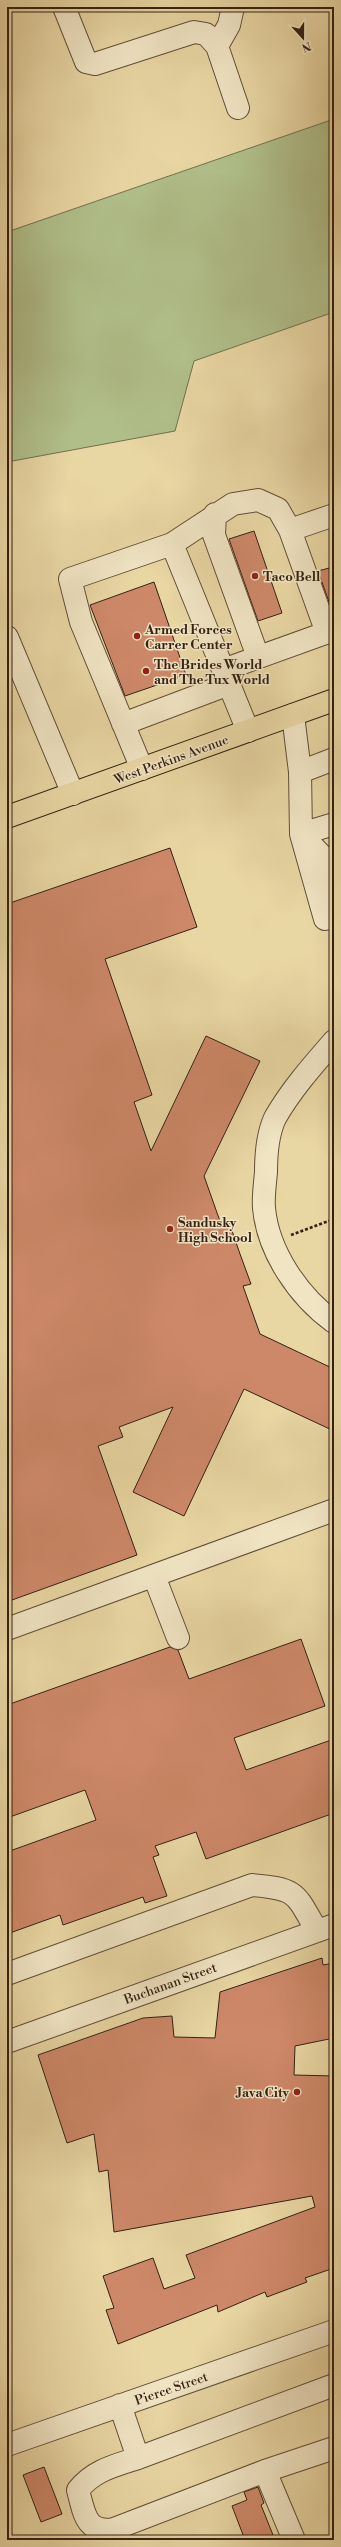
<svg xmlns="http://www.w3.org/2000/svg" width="341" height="2547" font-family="'Libre Bodoni',serif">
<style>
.green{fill:#b0bf8a;stroke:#72704e}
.building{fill:#cd8869;stroke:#342113}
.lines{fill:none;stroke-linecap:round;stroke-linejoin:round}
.minor-casing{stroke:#614e37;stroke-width:24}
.major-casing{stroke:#342113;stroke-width:24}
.path{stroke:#342113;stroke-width:2.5;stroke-dasharray:3 2;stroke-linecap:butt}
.minor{stroke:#f0e4c3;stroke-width:22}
.major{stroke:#e8d6a3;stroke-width:22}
.poi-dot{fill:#8f2418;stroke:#f0e4c3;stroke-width:1.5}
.labels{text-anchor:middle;stroke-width:3;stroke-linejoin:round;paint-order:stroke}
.poi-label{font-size:13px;font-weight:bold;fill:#342113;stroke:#f0e4c3;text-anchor:start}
.street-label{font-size:13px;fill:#342113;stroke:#f0e4c3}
</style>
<rect width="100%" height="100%" fill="#e8d6a3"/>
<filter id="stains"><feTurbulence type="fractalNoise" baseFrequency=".005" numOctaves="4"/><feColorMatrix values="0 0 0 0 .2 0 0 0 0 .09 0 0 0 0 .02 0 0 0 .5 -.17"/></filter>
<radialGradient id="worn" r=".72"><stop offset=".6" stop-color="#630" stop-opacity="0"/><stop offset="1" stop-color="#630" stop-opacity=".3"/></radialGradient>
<path class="green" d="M 334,119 L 334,312 L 194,361 L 175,431 L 7,462 L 7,232 Z"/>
<path class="building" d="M 254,531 L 282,613 L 258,621 L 229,539 Z
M 329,568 L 334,582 L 334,616 L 318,571 Z
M 154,582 L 186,675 L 125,696 L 90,605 Z
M 170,848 L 197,927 L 105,959 L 152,1095 L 134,1102 L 151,1151 L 206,1036 L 260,1061 L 204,1176 L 221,1224 L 229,1222 L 240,1254 L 251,1284 L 243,1286 L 260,1334 L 334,1369 L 334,1431 L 244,1389 L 184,1516 L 133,1492 L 173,1407 L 119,1427 L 123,1437 L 98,1446 L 137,1555 L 12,1600 L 7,1587 L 7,904 Z
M 301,1639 L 325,1706 L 234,1738 L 246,1770 L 334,1739 L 334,1813 L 206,1859 L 196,1832 L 155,1846 L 159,1855 L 153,1857 L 167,1896 L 145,1903 L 143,1897 L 63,1925 L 60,1915 L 7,1934 L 7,1852 L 96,1820 L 85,1790 L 7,1818 L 7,1705 L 170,1647 L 178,1650 L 189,1679 Z
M 322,1958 L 323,1965 L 334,1963 L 334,2038 L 295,2046 L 294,2075 L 334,2076 L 334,2268 L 305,2278 L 307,2282 L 267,2297 L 265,2292 L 218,2312 L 217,2305 L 118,2344 L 106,2310 L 114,2308 L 103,2276 L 153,2258 L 164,2289 L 195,2278 L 186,2255 L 315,2207 L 312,2196 L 114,2232 L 108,2170 L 99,2172 L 94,2134 L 67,2143 L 38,2055 L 143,2018 L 172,2016 L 174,2037 L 215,2038 L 220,1992 Z
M 44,2467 L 62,2514 L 41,2522 L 23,2475 Z
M 258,2487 L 264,2503 L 261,2505 L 275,2540 L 245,2540 L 232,2506 L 247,2500 L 244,2492 Z"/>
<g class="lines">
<defs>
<path id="minor" d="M 64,7 L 86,62 L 95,64 L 194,32 L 206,34 L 217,46 L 238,108
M 217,46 L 229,25 L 233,7
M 215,514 L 214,535 L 258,657
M 290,530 L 334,515
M 172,544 L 233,504 L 258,500 L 278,509 L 290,530 L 327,633
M 7,637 L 73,794
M 223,670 L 334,630
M 293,715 L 300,772 L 301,834 L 325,919 L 334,916
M 123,724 L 229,684
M 142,769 L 81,622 L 70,579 L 172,544 L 248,731
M 300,772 L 334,759
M 334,824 L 301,834 L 322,856 L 334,889
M 334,1041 C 313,1065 291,1090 275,1118 C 268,1133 266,1155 266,1172 C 265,1184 263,1197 264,1208 C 268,1252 299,1297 334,1322
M 154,1576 L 178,1638
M 7,1629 L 334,1510
M 7,1974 L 252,1885 C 298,1889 295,1893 317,1931
M 7,2042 L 334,1925
M 120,2405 L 138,2458 C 114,2466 94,2470 78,2490 C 84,2513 86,2534 114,2529 L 265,2471 L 334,2448
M 7,2445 L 334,2331
M 138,2458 L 334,2385
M 265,2471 L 294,2540"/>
<path id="major" d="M 7,817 L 334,700"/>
</defs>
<use href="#minor" class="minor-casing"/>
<use href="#major" class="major-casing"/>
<path class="path" d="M 291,1235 L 334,1219"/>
<use href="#minor" class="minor"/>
<use href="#major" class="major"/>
</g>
<g class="poi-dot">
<circle cx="255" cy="576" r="4"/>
<circle cx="137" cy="636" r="4"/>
<circle cx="146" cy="671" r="4"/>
<circle cx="170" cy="1229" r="4"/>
<circle cx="297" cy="2092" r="4"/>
</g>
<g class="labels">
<g class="poi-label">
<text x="263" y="581">Taco Bell</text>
<text x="145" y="634">Armed Forces<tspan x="145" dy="15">Carrer Center</tspan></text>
<text x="154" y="669">The Brides World<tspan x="154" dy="15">and The Tux World</tspan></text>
<text x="178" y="1227">Sandusky<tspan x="178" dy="15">High School</tspan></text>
<text x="289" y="2097" text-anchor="end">Java City</text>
</g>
<g class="street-label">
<text transform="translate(171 759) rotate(-20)" y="5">West Perkins Avenue</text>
<text transform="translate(170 1983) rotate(-20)" y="5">Buchanan Street</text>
<text transform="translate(171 2388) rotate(-19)" y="5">Pierce Street</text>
</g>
</g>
<rect width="341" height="2547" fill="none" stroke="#e8d6a3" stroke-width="24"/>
<rect x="8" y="8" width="325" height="2531" fill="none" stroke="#342113" stroke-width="2"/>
<rect x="12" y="12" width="317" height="2523" fill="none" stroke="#342113"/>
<g transform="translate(303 38) rotate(159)" stroke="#f0e4c3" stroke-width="3" paint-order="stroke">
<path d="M0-3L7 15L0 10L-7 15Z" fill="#342113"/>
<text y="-6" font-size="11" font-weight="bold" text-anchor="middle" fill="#342113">N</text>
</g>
<rect width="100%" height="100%" filter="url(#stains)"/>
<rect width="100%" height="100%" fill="url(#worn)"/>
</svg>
